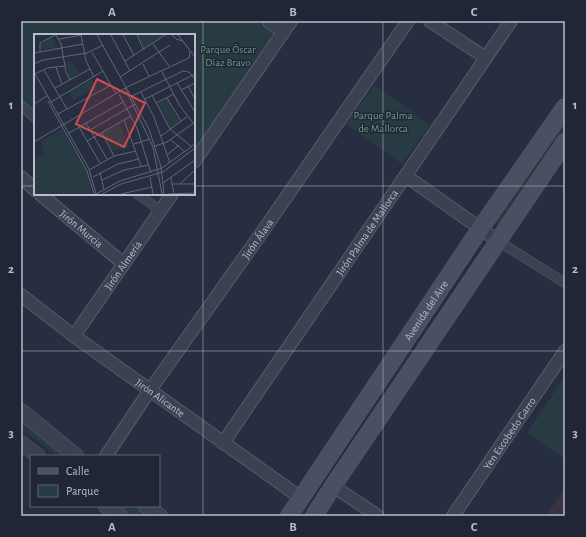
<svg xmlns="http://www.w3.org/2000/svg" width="586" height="537" font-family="'Alegreya Sans',sans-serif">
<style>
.medical{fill:#383342}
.green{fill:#293b42}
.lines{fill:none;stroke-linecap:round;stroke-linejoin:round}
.pedestrian-casing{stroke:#565c6b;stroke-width:10}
.minor-casing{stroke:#565c6b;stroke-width:14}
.tertiary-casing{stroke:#565c6b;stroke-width:16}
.secondary-casing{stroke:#565c6b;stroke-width:18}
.pedestrian{stroke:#3b4151;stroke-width:9}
.minor{stroke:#3b4151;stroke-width:12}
.tertiary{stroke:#3b4151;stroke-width:15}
.secondary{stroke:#4a4f64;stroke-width:17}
.grid{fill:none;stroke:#b8bccb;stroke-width:1;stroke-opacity:0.55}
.labels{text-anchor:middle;stroke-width:3;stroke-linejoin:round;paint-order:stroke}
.park-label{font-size:11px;fill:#709b82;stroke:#202636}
.street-label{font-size:11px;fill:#b8bccb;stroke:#202636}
.inset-road{fill:none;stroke:#616778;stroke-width:1}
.view{fill:#ce4d51;fill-opacity:0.15;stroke:#ce4d51;stroke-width:2}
.inset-edge{fill:none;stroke:#b8bccb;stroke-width:2}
.neatline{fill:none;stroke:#b8bccb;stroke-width:1.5}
.grid-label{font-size:13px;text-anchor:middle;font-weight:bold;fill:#b8bccb}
</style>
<rect width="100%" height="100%" fill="#272e41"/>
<path class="medical" d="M 565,489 L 565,516 L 546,516 Z"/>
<path class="green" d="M 21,21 L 255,21 L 280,38 L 194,162 L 194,35 L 35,35 L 35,113 L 21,100 Z
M 375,85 L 430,125 L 402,164 L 346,124 Z
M 565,119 L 565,140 L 504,230 L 495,224 Z
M 565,376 L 565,459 L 527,433 Z
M 21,415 L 71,456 L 57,456 L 21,428 Z
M 118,506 L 138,506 L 153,516 L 132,516 Z"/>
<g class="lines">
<defs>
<path id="pedestrian" d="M 21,105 L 35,118
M 137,194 L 153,205 L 160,212
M 498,241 L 565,283"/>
<g id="minor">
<path d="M 268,21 L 284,32"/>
<path d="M 430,21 L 486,58"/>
<path d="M 194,162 L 291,21"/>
<path d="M 406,176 L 498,241"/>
<path d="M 21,177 L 35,190"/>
<path id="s1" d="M 40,194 L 124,264"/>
<path id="s2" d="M 21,295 L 74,336 L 301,498"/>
<path id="s3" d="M 74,336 L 172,194"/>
<path id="s4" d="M 223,443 L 511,21"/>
<path id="s5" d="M 106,456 L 150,390 L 258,238 L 408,21"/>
<path d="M 333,486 L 378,516"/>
<path id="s6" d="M 453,516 L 565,351"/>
</g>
<path id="tertiary" d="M 21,411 L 76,456
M 21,443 L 38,456
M 106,506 L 120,516
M 146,506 L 160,516"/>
<g id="secondary">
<path id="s7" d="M 289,516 L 480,229 L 565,107"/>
<path d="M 314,516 L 333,486 L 565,142"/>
</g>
</defs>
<use href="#pedestrian" class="pedestrian-casing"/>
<use href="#minor" class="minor-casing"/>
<use href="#tertiary" class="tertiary-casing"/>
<use href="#secondary" class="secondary-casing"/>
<use href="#pedestrian" class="pedestrian"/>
<use href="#minor" class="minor"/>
<use href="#tertiary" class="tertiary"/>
<use href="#secondary" class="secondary"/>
</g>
<path class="grid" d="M 203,21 L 203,516M 383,21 L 383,516M 21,186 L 35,186M 194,186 L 565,186M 21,351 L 565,351"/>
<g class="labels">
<g class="park-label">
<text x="228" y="53">Parque Óscar<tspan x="228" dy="13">Díaz Bravo</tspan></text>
<text x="383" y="119">Parque Palma<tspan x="383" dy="13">de Mallorca</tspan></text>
</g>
<g class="street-label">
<text dy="4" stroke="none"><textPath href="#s1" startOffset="54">Jirón Murcia</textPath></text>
<text dy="4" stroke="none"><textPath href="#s4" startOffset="255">Jirón Palma de Mallorca</textPath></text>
<text dy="4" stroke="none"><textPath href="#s5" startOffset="265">Jirón Álava</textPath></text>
<text dy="4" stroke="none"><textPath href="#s3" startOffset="86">Jirón Almería</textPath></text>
<text dy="4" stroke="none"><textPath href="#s7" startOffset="247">Avenida del Aire</textPath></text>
<text dy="4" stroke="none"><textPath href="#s2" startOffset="173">Jirón Alicante</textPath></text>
<text dy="4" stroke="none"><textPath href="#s6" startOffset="100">Yen Escobedo Garro</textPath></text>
</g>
</g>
<g transform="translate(34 34)">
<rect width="161" height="161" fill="#272e41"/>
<path d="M 103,1 L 127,1 L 128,2 L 110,14 ZM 18,3 L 23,13 L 7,15 L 6,10 ZM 38,27 L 45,39 L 36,45 L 31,28 ZM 57,45 L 64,56 L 57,60 L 55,57 L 39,66 L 35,58 ZM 133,65 L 145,88 L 137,94 L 123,69 ZM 85,89 L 95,113 L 79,117 L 68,99 ZM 28,95 L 51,135 L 58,160 L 0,160 L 0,118 L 2,123 L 11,120 L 7,108 Z" fill="#293b42"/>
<path class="inset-road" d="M 22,1 L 27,10 L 32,38 L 36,46M 47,1 L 52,27 L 60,43M 63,1 L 115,95 L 127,133 L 130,160M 77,1 L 96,37M 89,1 L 100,21M 103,1 L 110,16M 138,1 L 142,5 L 149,7M 144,1 L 161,23M 25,5 L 48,1M 119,10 L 135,32M 6,17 L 6,9 L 21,1M 58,18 L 82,60M 0,19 L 49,10M 91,27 L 131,1M 0,30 L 9,26 L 53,19 L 69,11M 109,30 L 115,42M 22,33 L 28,50M 10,36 L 33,75M 0,38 L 55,135 L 62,160M 128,38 L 146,72 L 159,89M 1,40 L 13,34 L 31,32M 86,43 L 136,11M 143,49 L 161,78M 154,52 L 161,65M 21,54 L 56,35M 91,54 L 119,113 L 128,160M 147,56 L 161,49M 107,58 L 120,83 L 136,129M 85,60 L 103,94 L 117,139M 118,61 L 136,95 L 158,113M 98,62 L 149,37 L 155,38 L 161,45M 133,64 L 147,87M 111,65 L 161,40M 14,67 L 53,137 L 60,160M 17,68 L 69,37M 122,69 L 140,60M 0,70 L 13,62M 24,80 L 77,51M 90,86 L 107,132M 52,89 L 73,125M 45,93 L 66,129M 56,96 L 101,70M 35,99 L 89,68M 68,99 L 80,122M 127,102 L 154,82M 137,106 L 151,118M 53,107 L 97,82M 0,108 L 93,53 L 155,24 L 156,17M 100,110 L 116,105M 121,112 L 133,108 L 161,88M 133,121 L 145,111M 55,136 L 80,122 L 102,117M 66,138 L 70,156M 59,143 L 84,130 L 105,125M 116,143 L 119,160M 137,144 L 140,160M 68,146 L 90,136 L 115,131M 129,149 L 161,126M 139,150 L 161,150M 146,150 L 161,136M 62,160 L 86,147 L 128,134 L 161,110M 68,160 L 87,150 L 129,138 L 161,114M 87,160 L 118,153M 134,160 L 161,159"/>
<path class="view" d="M 63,45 L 111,69 L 90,113 L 42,90 Z"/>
<rect width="161" height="161" class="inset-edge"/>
</g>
<rect width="586" height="537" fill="none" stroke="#202636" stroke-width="44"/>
<rect x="30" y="455" width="130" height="52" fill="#202636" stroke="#5d6272"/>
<rect x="38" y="468" width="20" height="6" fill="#4a4f64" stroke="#5d6272"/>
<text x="66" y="475" font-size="12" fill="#b8bccb">Calle</text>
<rect x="38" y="485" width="20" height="12" fill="#293b42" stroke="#5d6272"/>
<text x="66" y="495" font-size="12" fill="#b8bccb">Parque</text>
<rect x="22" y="22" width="542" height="493" class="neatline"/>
<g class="grid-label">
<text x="112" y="16">A</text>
<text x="293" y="16">B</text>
<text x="474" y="16">C</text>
<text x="11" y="109">1</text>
<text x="575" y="109">1</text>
<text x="11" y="273">2</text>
<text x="575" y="273">2</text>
<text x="11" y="437">3</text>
<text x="575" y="437">3</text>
<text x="112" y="531">A</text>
<text x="293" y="531">B</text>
<text x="474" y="531">C</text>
</g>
</svg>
